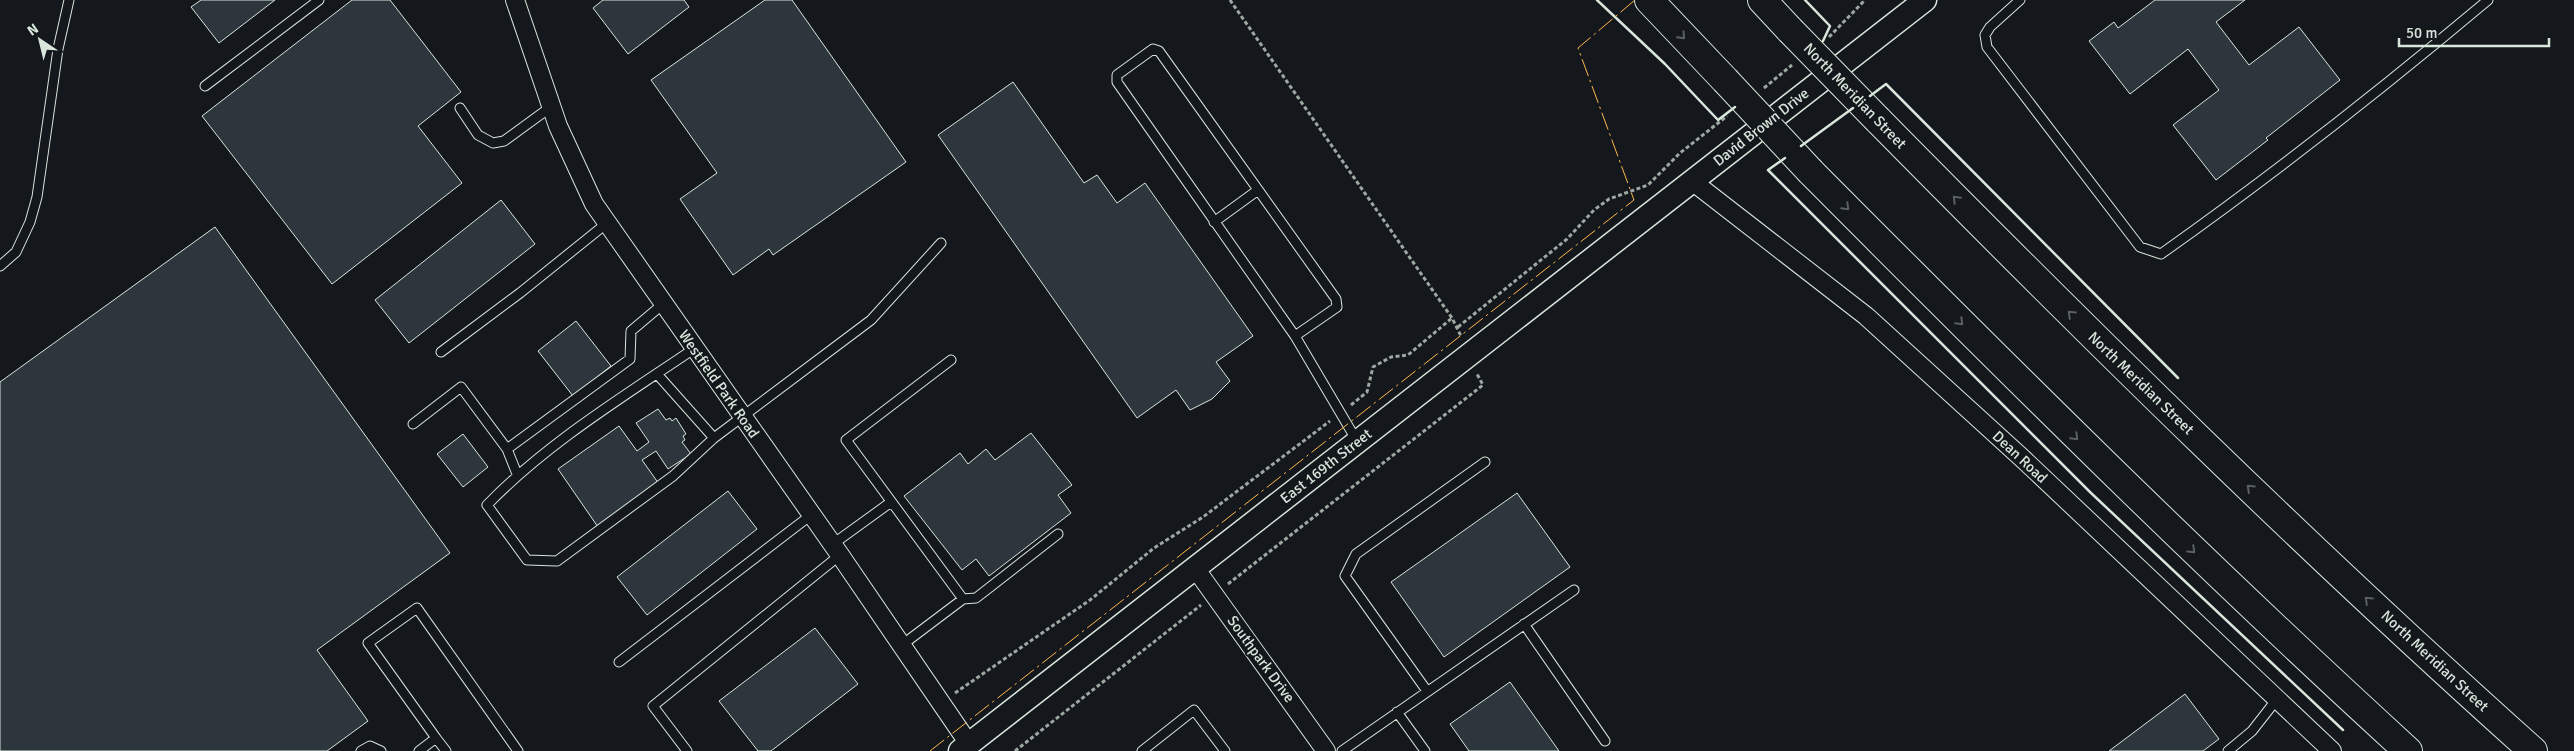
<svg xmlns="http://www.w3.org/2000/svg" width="2574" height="751" font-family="Signika,sans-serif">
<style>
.building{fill:#2c363c;stroke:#d8e6dc}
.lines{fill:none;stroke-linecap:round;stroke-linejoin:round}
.service-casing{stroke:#d8e6dc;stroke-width:11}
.minor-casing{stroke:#d8e6dc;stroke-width:20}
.tertiary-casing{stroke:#d8e6dc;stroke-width:25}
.motorway-casing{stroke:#d8e6dc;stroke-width:30}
.path{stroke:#9da8a2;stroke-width:3;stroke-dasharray:4 2.5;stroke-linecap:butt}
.service{stroke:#14181c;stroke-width:9}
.minor{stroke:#14181c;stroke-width:18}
.tertiary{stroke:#14181c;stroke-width:22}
.motorway{stroke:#14181c;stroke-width:28}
.motorway-bridge-casing{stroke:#d8e6dc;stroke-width:30;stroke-linecap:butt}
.motorway-bridge{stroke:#14181c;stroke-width:28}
.wall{stroke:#d8e6dc;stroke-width:2.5}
.power{stroke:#ffb74d;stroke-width:1;stroke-dasharray:18 4 2.5 4;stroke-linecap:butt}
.oneway{stroke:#59605f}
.labels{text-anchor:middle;stroke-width:4;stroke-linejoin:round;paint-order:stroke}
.street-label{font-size:15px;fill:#d8e6dc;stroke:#14181c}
</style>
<rect width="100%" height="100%" fill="#14181c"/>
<path class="building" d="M 201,0 L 275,0 L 219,43 L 191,7 Z
M 352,0 L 390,0 L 461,92 L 418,126 L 462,183 L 332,284 L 202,116 Z
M 603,0 L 684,0 L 689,7 L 628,54 L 593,8 Z
M 765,0 L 792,0 L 906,162 L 773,255 L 769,249 L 733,275 L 680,199 L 717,173 L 651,80 Z
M 2155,0 L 2245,0 L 2216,22 L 2249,65 L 2299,27 L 2340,80 L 2266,138 L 2268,140 L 2216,180 L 2173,125 L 2219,90 L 2188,49 L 2130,94 L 2089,41 L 2114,22 L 2118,28 Z
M 1013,82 L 1084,183 L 1097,175 L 1117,203 L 1145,183 L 1253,336 L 1216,362 L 1230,381 L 1212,399 L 1190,410 L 1176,390 L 1137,418 L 938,135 Z
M 501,200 L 535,244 L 409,343 L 375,300 Z
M 215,227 L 450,553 L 317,650 L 368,721 L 327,751 L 0,751 L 0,382 Z
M 576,321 L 611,366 L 573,396 L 538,351 Z
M 658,409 L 666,420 L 670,418 L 672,421 L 676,418 L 686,434 L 683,436 L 685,440 L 682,442 L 691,454 L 668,469 L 656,451 L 642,460 L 659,484 L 598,527 L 558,469 L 619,426 L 637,451 L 649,442 L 636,423 Z
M 1031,433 L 1072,485 L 1058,495 L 1071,513 L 989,576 L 976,559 L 962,570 L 904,496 L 960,453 L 968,464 L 986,449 L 995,460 Z
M 463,434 L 488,467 L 463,487 L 437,454 Z
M 728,491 L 757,529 L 647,615 L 617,577 Z
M 1517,493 L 1570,567 L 1444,657 L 1391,582 Z
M 815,628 L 858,684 L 771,751 L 758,751 L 719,701 Z
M 1510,682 L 1559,751 L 1469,751 L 1450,724 Z
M 2185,694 L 2219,739 L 2203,751 L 2109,751 Z"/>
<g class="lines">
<defs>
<path id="service" d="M 2020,0 L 1990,27 L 1985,35 L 1987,47 L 2140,247 L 2161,254 C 2274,174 2382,89 2488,0
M 205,86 L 319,0
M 460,108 L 478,135 L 493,143 L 504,141 L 552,106
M 1214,222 L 1258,190
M 0,266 L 16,252 L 30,222 L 37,197 L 58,49 L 69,0
M 1295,336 L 1337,307 L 1336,299 L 1159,51 L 1153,49 L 1117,75 L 1117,82 L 1295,336 L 1357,441
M 695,348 C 623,397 547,443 487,505 L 527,560 L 557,561 L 673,476 L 714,438 L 871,320 L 941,243
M 441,352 L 520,293 L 607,223
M 951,360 L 846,440 L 963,599
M 657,374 L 714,438
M 413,424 L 461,387 L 507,449
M 517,474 L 507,449 L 630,359 L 631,331 L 663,304
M 833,544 L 891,502
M 1524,624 L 1605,741
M 902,645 L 963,599 L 976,598 L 1058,534
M 619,662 L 811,515
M 1427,691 L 1345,576 L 1356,554 L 1485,462
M 1397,712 L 1425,751
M 436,738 L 446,751
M 361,751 L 370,746 L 381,751
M 419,751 L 436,738 L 368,643 L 417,608 L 518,751
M 687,751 L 653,706 L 840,555
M 1142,751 L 1194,710 L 1225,751
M 1342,751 L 1574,590
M 2228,751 L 2252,731 L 2277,699"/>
<path id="minor" d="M 515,0 L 558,126 L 594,204 L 840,555 L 969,744
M 1692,181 L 1866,316 L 2022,458 L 2332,751
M 1195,568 L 1326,751"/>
<path id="tertiary" d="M 960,751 L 1925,0"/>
<path id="motorway" d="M 1649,0 L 1725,80
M 1762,0 L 1790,30
M 1878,120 C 2091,336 2307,549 2533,751
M 1811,172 C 2007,369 2203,564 2408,751"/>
</defs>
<use href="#service" class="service-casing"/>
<use href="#minor" class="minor-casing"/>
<use href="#tertiary" class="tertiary-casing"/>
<use href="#motorway" class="motorway-casing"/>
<path class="path" d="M 1230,0 L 1452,318 L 1461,336
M 1829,37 L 1865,0
M 1764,88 L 1792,65
M 1458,327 L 1567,239 L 1594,210 L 1609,199 L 1648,185 L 1680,153 L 1727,116
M 1351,405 L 1367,392 L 1373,367 L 1391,357 L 1408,355 L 1452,318
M 1228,584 L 1483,385 L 1477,374
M 955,693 L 1090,600 L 1154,548 L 1203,517 L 1330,421
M 1015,751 L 1201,605"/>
<use href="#service" class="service"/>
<use href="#minor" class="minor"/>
<use href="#tertiary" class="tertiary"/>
<use href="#motorway" class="motorway"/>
<defs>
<path id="motorway-bridge" d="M 1790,30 L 1878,120
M 1725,80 L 1811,172"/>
</defs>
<use href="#motorway-bridge" class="motorway-bridge-casing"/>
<use href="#motorway-bridge" class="motorway-bridge"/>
<path class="wall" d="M 1597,0 L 1665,64 L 1718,120 L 1735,107
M 1805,0 L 1830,26 L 1823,41
M 1870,96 L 1886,84 L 2178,378
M 1801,146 L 1853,108
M 1785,158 L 1768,170 L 2091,493 L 2343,730"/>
<path class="power" d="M 930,751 L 1634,200 L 1578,48 L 1635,0"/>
</g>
<defs><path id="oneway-chevron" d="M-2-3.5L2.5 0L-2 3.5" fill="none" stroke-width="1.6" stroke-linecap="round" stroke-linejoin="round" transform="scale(1.25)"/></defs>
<g class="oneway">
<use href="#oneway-chevron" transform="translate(1682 36) rotate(47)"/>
<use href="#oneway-chevron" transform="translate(1956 199) rotate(-135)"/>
<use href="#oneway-chevron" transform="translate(1846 207) rotate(45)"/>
<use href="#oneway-chevron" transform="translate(2071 314) rotate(-136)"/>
<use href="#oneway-chevron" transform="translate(1960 322) rotate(45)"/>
<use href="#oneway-chevron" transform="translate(2075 437) rotate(45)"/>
<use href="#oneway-chevron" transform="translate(2250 488) rotate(-137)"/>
<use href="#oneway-chevron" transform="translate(2192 550) rotate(44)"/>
<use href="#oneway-chevron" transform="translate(2368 600) rotate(-137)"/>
</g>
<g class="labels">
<g class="street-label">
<text transform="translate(1855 96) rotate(46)" y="5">North Meridian Street</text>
<text transform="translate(1761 127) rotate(-38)" y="5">David Brown Drive</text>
<text transform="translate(2141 383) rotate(44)" y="5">North Meridian Street</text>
<text transform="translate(719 384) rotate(55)" y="5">Westfield Park Road</text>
<text transform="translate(2020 457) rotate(43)" y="5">Dean Road</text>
<text transform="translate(1326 466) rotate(-38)" y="5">East 169th Street</text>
<text transform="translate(1261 659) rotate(54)" y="5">Southpark Drive</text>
<text transform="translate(2435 661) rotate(43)" y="5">North Meridian Street</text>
</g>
</g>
<g transform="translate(40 40) rotate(325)" stroke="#14181c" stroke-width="4" paint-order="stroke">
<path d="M0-4L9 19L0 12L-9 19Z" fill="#d8e6dc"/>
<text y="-8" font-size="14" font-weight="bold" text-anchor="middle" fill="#d8e6dc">N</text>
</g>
<path d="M2399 38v8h150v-8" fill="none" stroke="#d8e6dc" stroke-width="2.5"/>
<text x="2406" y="38" font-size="15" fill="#d8e6dc" stroke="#14181c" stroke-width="4" paint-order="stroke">50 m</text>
</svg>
